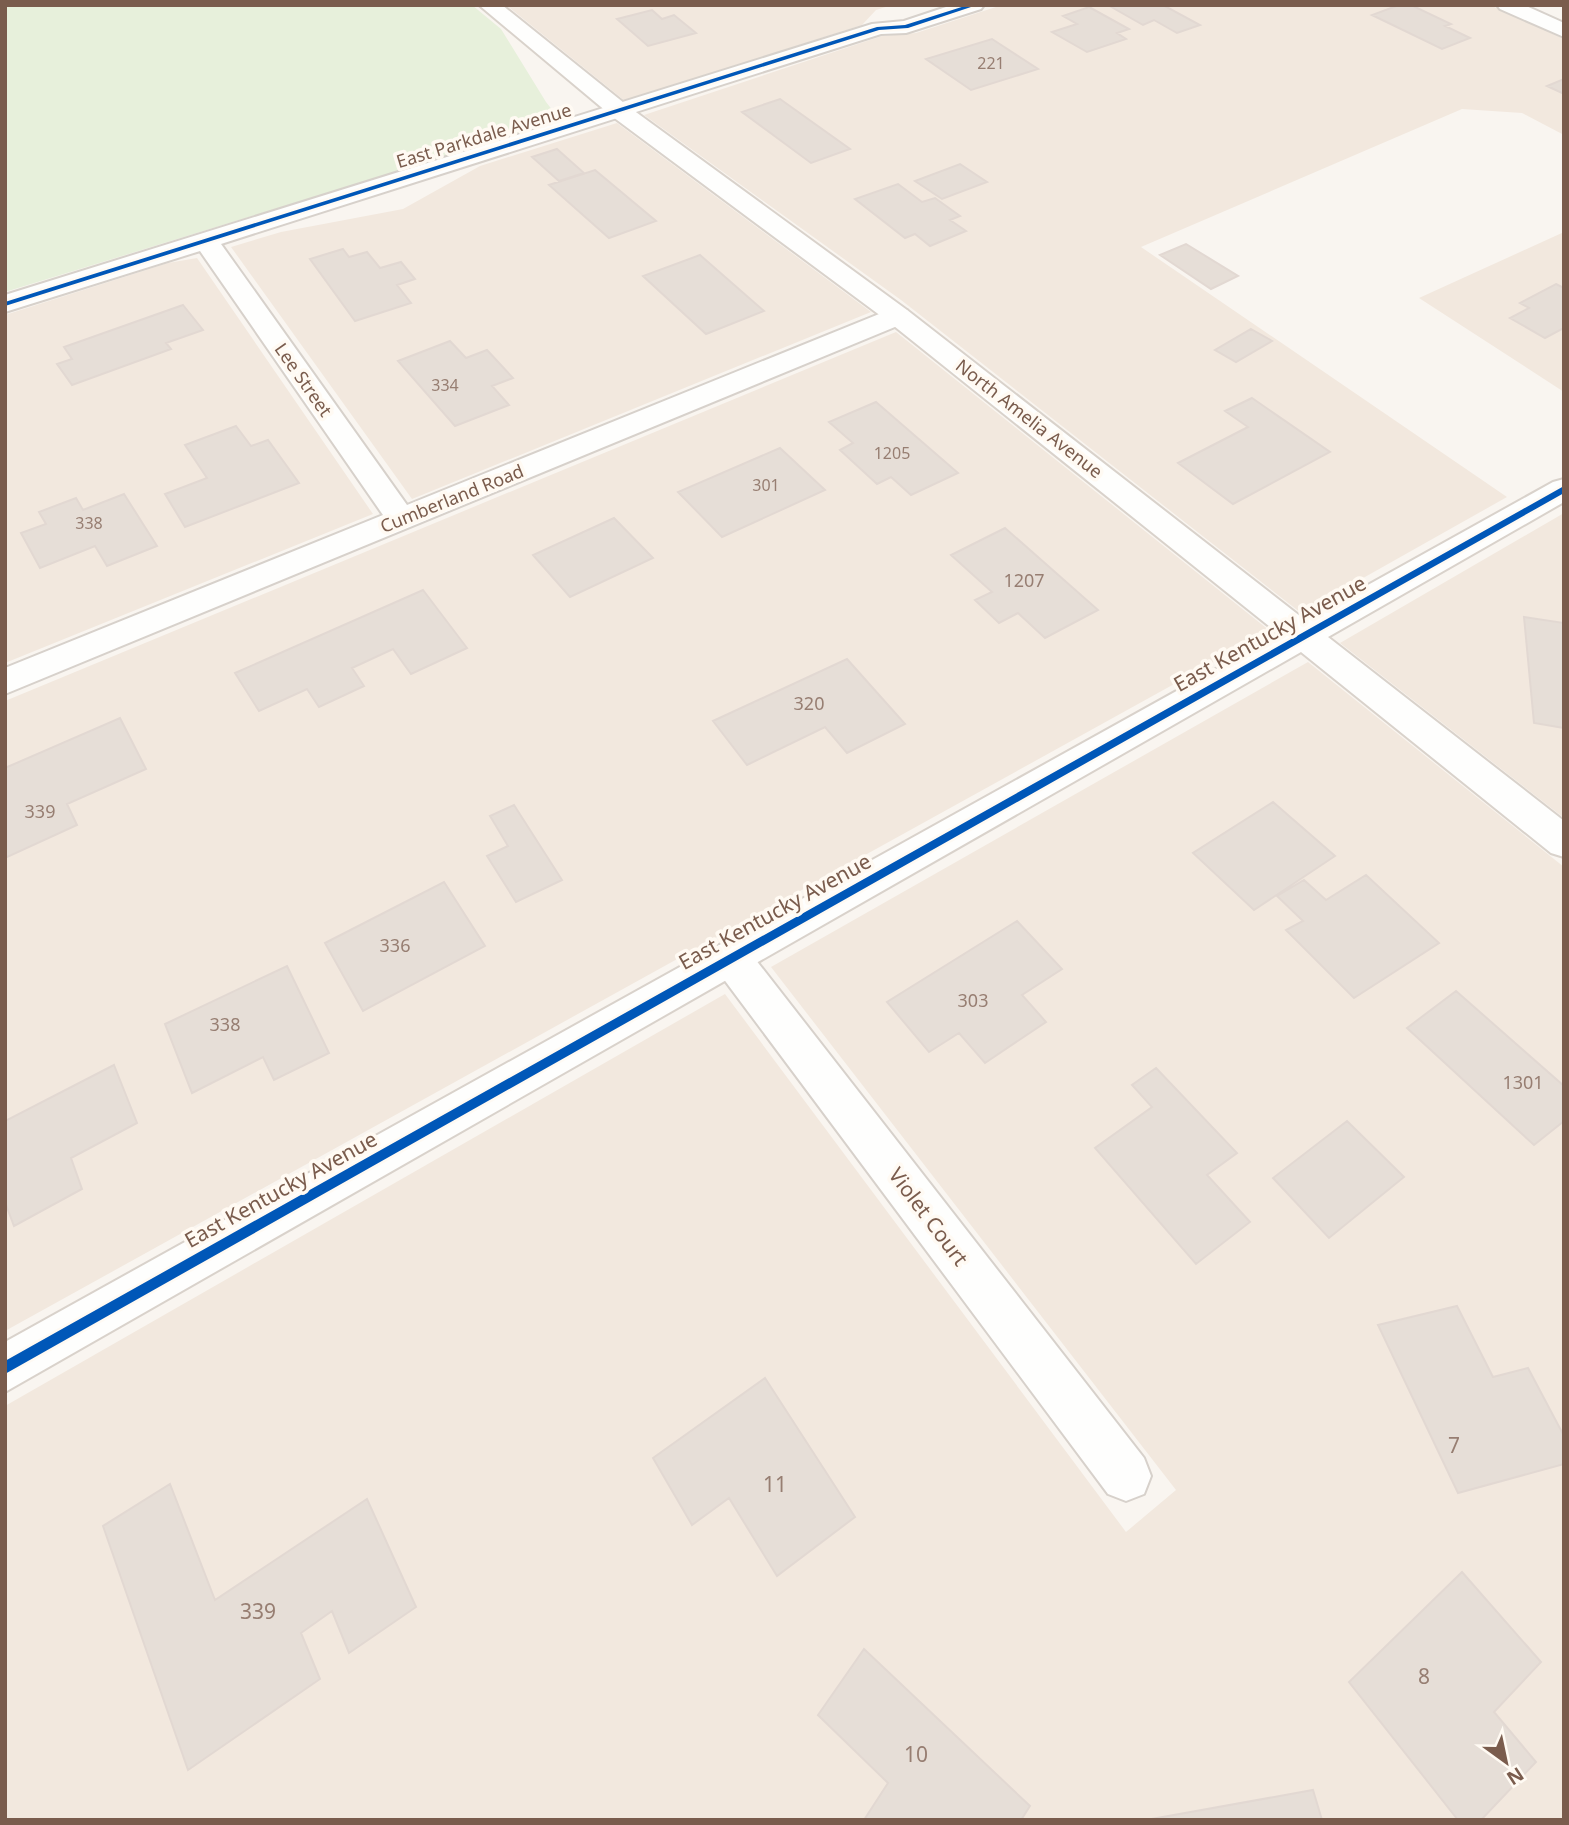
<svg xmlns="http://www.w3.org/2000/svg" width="1569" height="1825" font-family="'Noto Sans',sans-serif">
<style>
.residential{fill:#f2e8de}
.green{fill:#e7f0db}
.building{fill:#e6ded7;stroke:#e2d8d2;stroke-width:2}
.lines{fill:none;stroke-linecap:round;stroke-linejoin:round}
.street-casing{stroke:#d7d1cb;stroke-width:4}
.secondary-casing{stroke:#d9d2cb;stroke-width:4}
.street{fill:#fefefd;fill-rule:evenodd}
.secondary{fill:#fefefd;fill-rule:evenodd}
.cycleway-casing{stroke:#fffaf3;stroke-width:5}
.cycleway{fill:#0057b8;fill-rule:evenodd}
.labels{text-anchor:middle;stroke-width:7;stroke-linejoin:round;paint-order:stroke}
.far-number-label{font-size:16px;fill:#977e72}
.far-street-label{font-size:18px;fill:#7a5c4d;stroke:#fffaf3}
.number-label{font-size:18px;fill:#977e72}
.street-label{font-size:21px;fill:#7a5c4d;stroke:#fffaf3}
.near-number-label{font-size:21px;fill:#977e72}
</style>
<rect width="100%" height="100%" fill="#f9f5f0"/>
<path class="residential" d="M 506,5 L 892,5 L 876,10 L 862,25 L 625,101 Z
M 1002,5 L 1490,5 L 1564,39 L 1564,135 L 1522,113 L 1462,109 L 1141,247 L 1507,497 L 1301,613 L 901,300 L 644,115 L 882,36 L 916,33 Z
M 617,123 L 871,312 L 412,499 L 231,247 L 281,232 L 403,209 L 480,166 Z
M 1564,232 L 1564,392 L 1419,298 Z
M 197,258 L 373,514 L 5,663 L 5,315 L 168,263 Z
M 896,332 L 1270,631 L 5,1331 L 5,701 Z
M 1564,513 L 1564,818 L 1340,643 Z
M 1308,662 L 1564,867 L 1564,1820 L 5,1820 L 5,1406 L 725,994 L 1126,1532 L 1176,1490 L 771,967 Z"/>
<path class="green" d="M 5,5 L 472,5 L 501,29 L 546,102 L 561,121 L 5,292 Z"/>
<path class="building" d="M 1108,5 L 1163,5 L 1200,25 L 1177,33 L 1154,20 L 1143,25 Z
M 1399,5 L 1411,5 L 1451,24 L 1445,26 L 1470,38 L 1442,49 L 1372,15 Z
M 1089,7 L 1129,29 L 1117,33 L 1126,39 L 1087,52 L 1052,32 L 1077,24 L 1063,16 Z
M 652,10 L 662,19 L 674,15 L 696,33 L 648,46 L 617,19 Z
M 992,39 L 1038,69 L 971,90 L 926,59 Z
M 1564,79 L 1564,94 L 1547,86 Z
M 780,99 L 850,149 L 811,163 L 742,112 Z
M 557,149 L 584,173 L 559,181 L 532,157 Z
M 960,164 L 987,182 L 942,199 L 915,181 Z
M 595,170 L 656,221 L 609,238 L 549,185 Z
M 898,184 L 922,202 L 935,198 L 960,216 L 950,220 L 966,231 L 930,246 L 915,234 L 905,238 L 855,199 Z
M 1186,244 L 1238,276 L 1211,289 L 1160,255 Z
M 343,249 L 349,257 L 367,252 L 380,268 L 401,262 L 415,279 L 397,285 L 411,303 L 355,321 L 310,259 Z
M 700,255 L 764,311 L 706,334 L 643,276 Z
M 1556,284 L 1564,288 L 1564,328 L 1545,338 L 1510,318 L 1529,308 L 1520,303 Z
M 183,305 L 203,330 L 166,343 L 171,349 L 72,385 L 57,364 L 72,359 L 64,347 Z
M 1251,329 L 1272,341 L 1236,362 L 1215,350 Z
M 450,341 L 466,358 L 487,350 L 513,378 L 492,386 L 509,405 L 455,426 L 398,361 Z
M 1252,398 L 1330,452 L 1233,504 L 1178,463 L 1248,427 L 1225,411 Z
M 876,402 L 958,473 L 911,495 L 891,477 L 877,484 L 840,450 L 853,443 L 829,422 Z
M 236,426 L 251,446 L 268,440 L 299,483 L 185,527 L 165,494 L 207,478 L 185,445 Z
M 780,448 L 825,490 L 722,537 L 678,492 Z
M 124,494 L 157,546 L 107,566 L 95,546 L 40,568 L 21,533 L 46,524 L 39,512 L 76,498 L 83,510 Z
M 614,518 L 653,558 L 570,597 L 533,555 Z
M 1005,528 L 1098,610 L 1045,638 L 1018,613 L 999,623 L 975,600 L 992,592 L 951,555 Z
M 423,590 L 467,648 L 411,674 L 393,649 L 352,668 L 364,686 L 319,707 L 307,689 L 259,711 L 235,673 Z
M 1524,617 L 1564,623 L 1564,728 L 1534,723 Z
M 847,659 L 905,724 L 847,753 L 825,727 L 747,765 L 713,721 Z
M 120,718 L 146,769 L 67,804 L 77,825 L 5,858 L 5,768 Z
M 1273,802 L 1335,856 L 1254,910 L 1193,853 Z
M 514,805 L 562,880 L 516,902 L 487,856 L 508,846 L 490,816 Z
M 1366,875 L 1439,943 L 1354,998 L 1286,930 L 1303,921 L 1277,896 L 1304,880 L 1326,900 Z
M 444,882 L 485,946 L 363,1011 L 325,943 Z
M 1017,921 L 1062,969 L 1022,995 L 1046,1022 L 985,1063 L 959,1033 L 929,1052 L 887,1002 Z
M 287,966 L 329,1053 L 274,1080 L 263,1057 L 192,1093 L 165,1024 Z
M 1456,991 L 1564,1086 L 1564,1121 L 1534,1145 L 1407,1028 Z
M 114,1065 L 137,1123 L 71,1158 L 82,1189 L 14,1226 L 5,1202 L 5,1121 Z
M 1156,1068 L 1237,1153 L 1207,1175 L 1250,1222 L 1196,1264 L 1095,1148 L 1152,1107 L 1132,1085 Z
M 1347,1121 L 1404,1177 L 1329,1238 L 1273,1178 Z
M 1457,1306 L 1493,1377 L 1528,1368 L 1564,1436 L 1564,1464 L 1458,1493 L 1378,1325 Z
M 765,1378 L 855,1517 L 777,1576 L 729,1498 L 692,1525 L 653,1458 Z
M 170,1484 L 215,1600 L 367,1499 L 416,1607 L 349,1653 L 332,1611 L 301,1633 L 320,1679 L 188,1770 L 103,1526 Z
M 1462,1572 L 1541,1662 L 1494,1712 L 1536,1762 L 1481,1820 L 1458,1820 L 1349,1682 Z
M 864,1649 L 1030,1806 L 1021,1820 L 864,1820 L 888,1783 L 818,1715 Z
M 1313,1790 L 1322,1820 L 1146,1820 Z"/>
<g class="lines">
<defs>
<path id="street" d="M 952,5 L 984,5 L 981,9 L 906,33 L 881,34 L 221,244 L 407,505 L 889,310 L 907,310 L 911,316 L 907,322 L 5,694 L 5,668 L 383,515 L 200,251 L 5,312 L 5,295 L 872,24 L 904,21 Z
M 1497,5 L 1524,5 L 1564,23 L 1564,37 L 1500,9 Z
M 731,941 L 745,946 L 1144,1458 L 1151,1476 L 1144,1494 L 1126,1501 L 1108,1494 L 717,970 L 711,958 L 717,946 Z"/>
<path id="secondary" d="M 479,5 L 502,5 L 629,107 L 907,310 L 1305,620 L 1553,482 L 1564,479 L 1564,502 L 1328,637 L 1564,821 L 1564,857 L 1551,853 L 1301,652 L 5,1392 L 5,1342 L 1279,634 L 889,322 L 613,117 Z"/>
</defs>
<use href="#street" class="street-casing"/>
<use href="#secondary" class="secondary-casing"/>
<use href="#street" class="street"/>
<use href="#secondary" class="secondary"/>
<defs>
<path id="cycleway" d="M 968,5 L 977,5 L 908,28 L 879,30 L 5,306 L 5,302 L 877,27 L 905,25 Z
M 1564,486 L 1564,493 L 5,1374 L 5,1361 Z"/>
</defs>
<use href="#cycleway" class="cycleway-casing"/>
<use href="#cycleway" class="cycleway"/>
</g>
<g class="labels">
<g class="far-number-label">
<text x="991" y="69">221</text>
<text x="445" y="391">334</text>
<text x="892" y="459">1205</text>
<text x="766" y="491">301</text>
<text x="89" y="529">338</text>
</g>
<g class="far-street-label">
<text transform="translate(484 136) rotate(-17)" y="6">East Parkdale Avenue</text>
<text transform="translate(303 380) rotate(55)" y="6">Lee Street</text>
<text transform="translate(1029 419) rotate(38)" y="6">North Amelia Avenue</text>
<text transform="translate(452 499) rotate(-22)" y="6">Cumberland Road</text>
</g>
<g class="number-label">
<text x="1024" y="587">1207</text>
<text x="809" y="710">320</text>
<text x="40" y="818">339</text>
<text x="395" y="952">336</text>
<text x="973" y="1007">303</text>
<text x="225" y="1031">338</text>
<text x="1523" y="1089">1301</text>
</g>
<g class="street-label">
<text transform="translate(1270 634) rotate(-29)" y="7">East Kentucky Avenue</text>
<text transform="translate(775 912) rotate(-29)" y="7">East Kentucky Avenue</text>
<text transform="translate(281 1190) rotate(-29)" y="7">East Kentucky Avenue</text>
<text transform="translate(928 1217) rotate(53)" y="7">Violet Court</text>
</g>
<g class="near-number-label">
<text x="1454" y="1453">7</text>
<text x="775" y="1492">11</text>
<text x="258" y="1619">339</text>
<text x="1424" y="1684">8</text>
<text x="916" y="1762">10</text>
</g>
</g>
<rect width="1569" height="1825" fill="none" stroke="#7a5c4d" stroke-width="14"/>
<g transform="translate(1506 1762) rotate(147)" stroke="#fffaf3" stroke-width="5" paint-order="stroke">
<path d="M0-5L12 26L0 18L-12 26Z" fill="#7a5c4d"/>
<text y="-10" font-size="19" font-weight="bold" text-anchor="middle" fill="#7a5c4d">N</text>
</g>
</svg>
